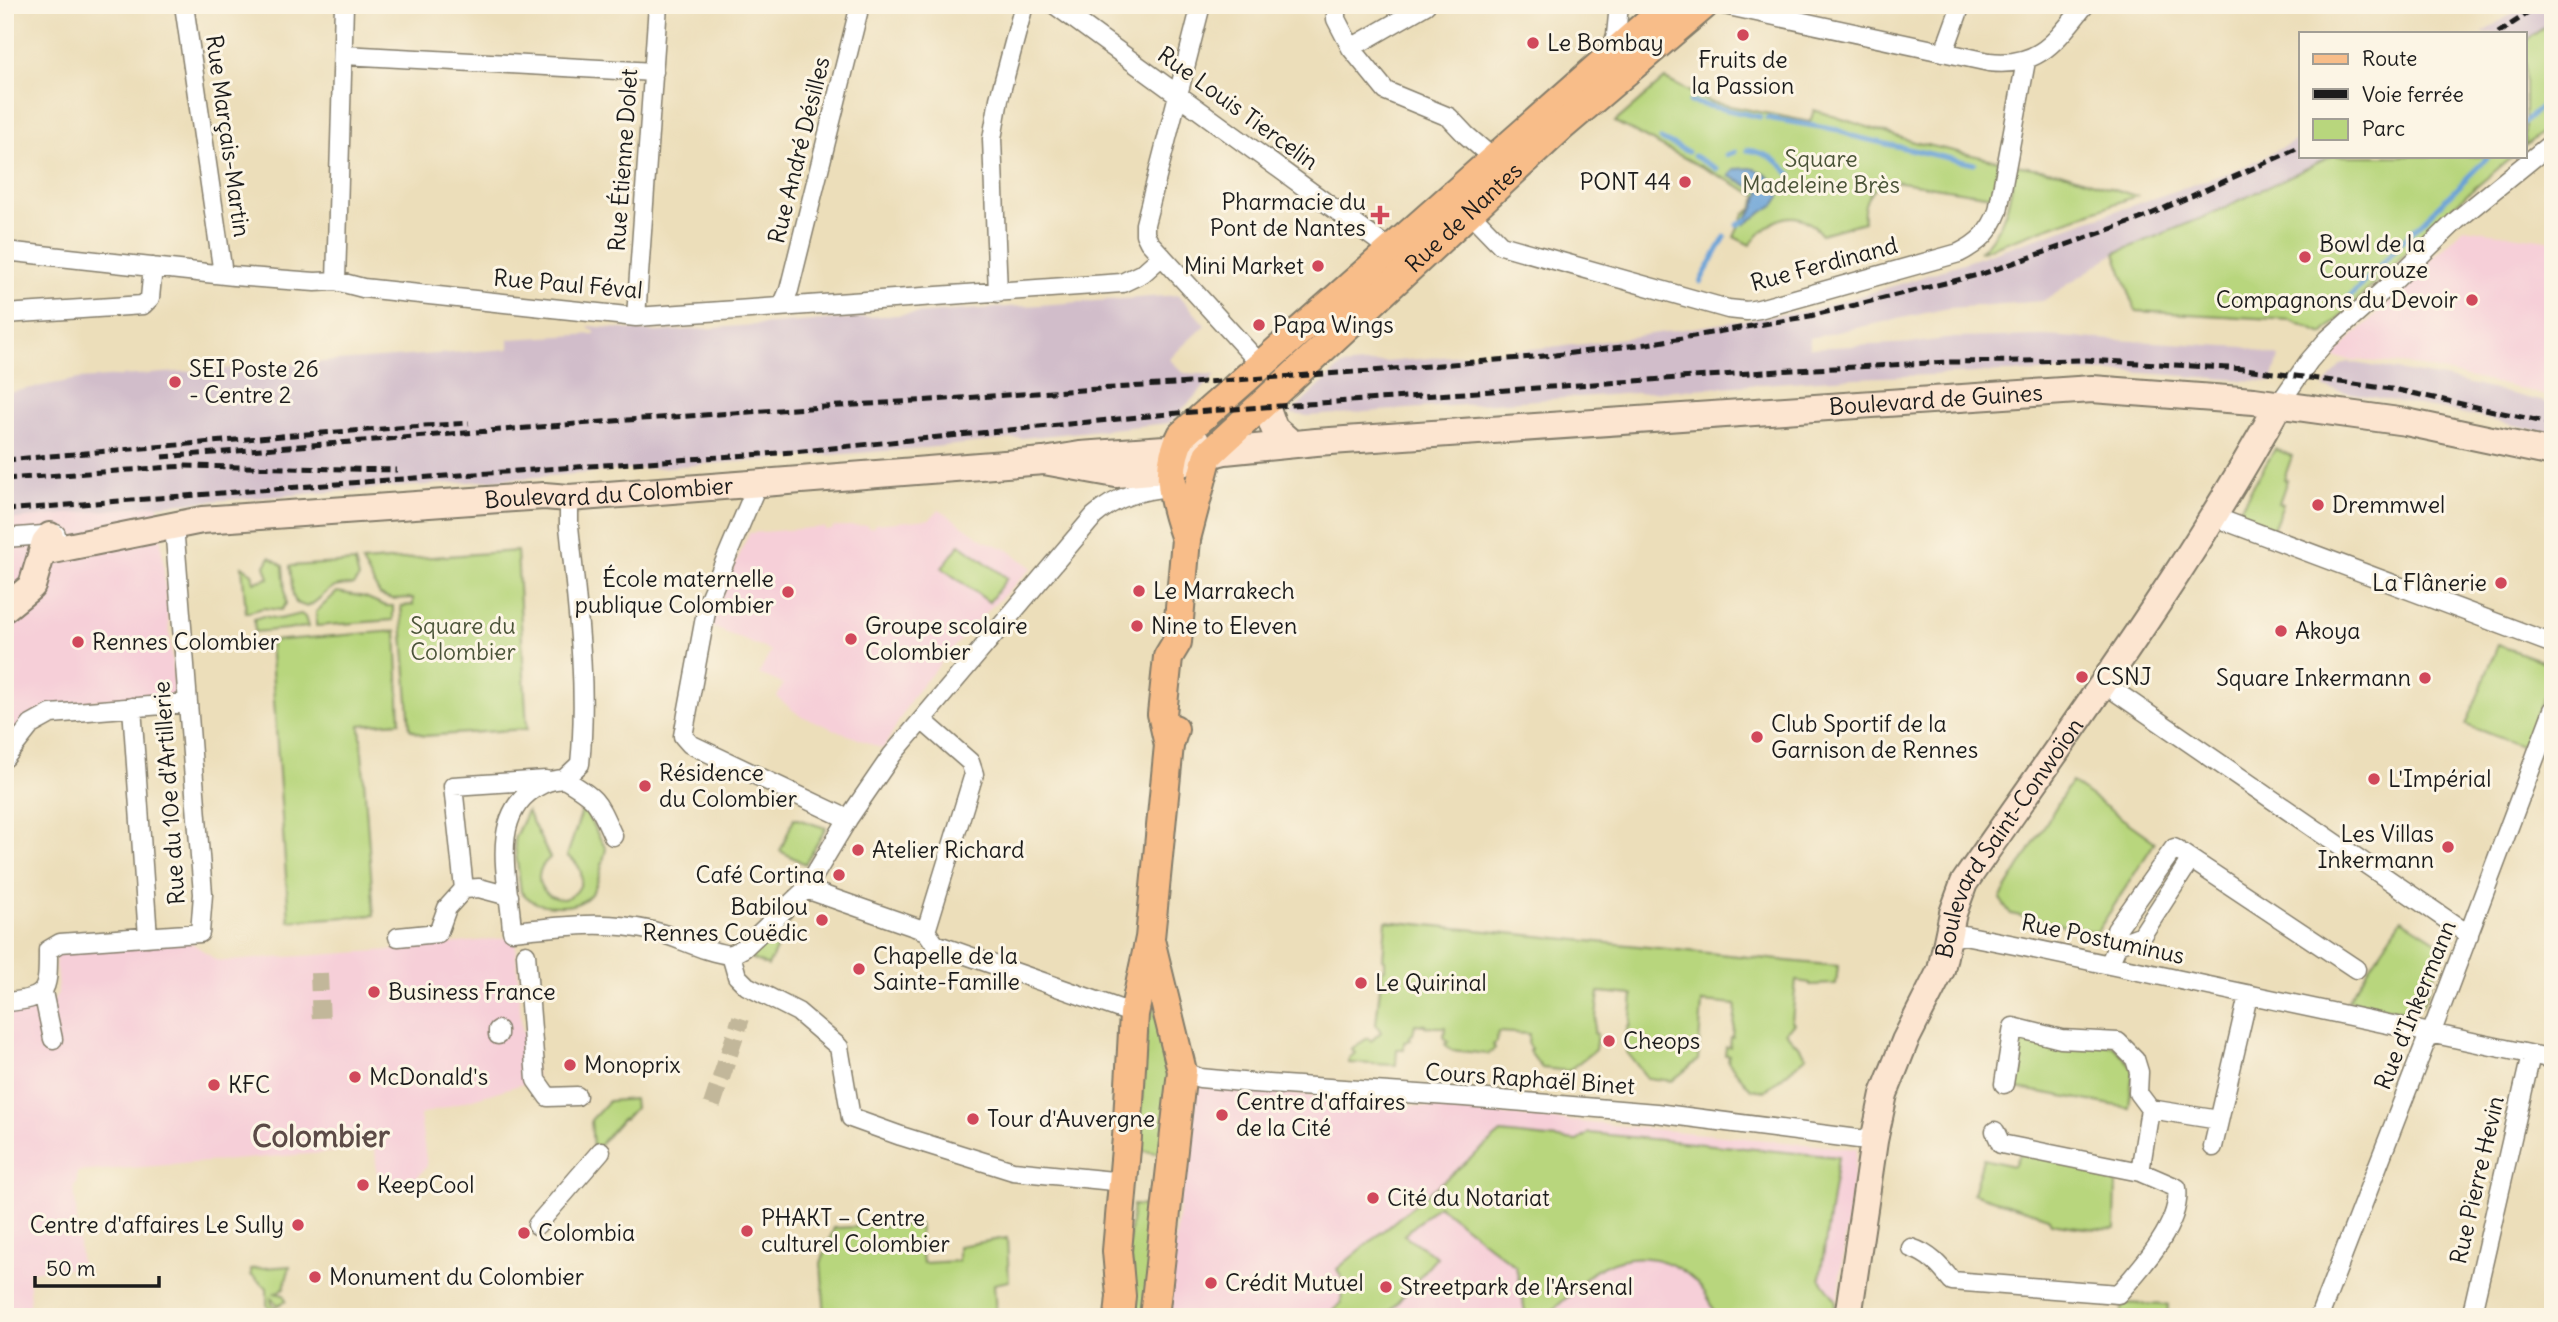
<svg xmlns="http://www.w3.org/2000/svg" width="2558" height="1322" font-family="Delius,sans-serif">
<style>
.built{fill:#f6cfd8}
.industrial{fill:#d1bdca}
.green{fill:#b8d67d;stroke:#6a794c;stroke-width:2}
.water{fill:#68a1d7;stroke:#425e7a;stroke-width:2}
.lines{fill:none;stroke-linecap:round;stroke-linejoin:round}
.stream{stroke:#68a1d7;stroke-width:5}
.street-tunnel{stroke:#c2b79a;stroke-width:18;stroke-dasharray:18 9;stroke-linecap:butt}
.street-casing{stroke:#847d6b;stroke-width:21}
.secondary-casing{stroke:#847d6b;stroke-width:30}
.primary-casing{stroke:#847d6b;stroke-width:32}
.street{stroke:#fff;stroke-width:18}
.secondary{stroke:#fce5d0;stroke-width:26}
.primary{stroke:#f8bd89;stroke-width:28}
.rail{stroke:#1c1c1c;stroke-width:5;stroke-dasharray:10 5;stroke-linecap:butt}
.poi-dot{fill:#d1495b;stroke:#fcf5e5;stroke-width:2.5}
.labels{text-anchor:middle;stroke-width:6;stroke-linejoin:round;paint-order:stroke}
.poi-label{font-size:23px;fill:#1c1c1c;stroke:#fcf5e5;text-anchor:start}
.street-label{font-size:23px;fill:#1c1c1c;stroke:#fcf5e5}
.park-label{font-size:23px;fill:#4b5439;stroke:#fcf5e5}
.district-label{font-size:30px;font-weight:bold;fill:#5c4b47;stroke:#fcf5e5}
</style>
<rect width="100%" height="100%" fill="#fcf5e5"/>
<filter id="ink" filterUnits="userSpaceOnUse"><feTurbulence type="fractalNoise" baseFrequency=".0143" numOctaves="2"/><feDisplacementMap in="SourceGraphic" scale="14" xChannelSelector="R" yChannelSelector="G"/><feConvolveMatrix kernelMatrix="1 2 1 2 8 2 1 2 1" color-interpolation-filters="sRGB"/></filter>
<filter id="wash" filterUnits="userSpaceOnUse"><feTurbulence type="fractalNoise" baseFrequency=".00686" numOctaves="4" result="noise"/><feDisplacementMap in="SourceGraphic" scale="28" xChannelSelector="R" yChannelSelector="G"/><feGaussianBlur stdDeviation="1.57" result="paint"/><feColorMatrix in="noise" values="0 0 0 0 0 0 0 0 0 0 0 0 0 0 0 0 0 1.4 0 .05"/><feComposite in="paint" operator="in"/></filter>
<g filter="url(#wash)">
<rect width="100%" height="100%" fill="#ecdeba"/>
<path class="built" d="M 2464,228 L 2553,241 L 2553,398 L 2522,389 L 2413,365 L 2331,358 Z
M 158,505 L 175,695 L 98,700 L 49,707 L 30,714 L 16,727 L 5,741 L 5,520 Z
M 939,509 L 985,541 L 1007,549 L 1032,568 L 973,625 L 913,696 L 883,749 L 799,715 L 777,697 L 783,684 L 759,674 L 771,651 L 712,627 L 717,607 L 749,533 L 824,527 L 825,530 L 832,530 L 833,527 L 868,525 L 868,528 L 875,527 L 875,524 L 930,519 Z
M 515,937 L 522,1032 L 532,1032 L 536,1080 L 420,1115 L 427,1166 L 411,1185 L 381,1186 L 380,1175 L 377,1175 L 375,1149 L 77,1172 L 77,1184 L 74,1185 L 81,1268 L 28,1271 L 31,1317 L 5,1317 L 5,1010 L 51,1004 L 58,993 L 55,955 L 57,951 L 188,940 L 216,960 L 227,961 L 392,950 Z
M 1191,1084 L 1857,1149 L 1835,1317 L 1168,1317 Z"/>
<path class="industrial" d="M 2524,5 L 2553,5 L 2553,21 L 2525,41 L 2525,33 L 2482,33 Z
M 2301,138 L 2301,156 L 2332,156 L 2209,215 L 2115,253 L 2043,301 L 1949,308 L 1809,338 L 1810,348 L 1914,343 L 1953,338 L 2043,336 L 2244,347 L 2279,357 L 2272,382 L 2129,372 L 2001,372 L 1833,379 L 1309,416 L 1290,414 L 1341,366 L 1585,344 L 1811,310 L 1907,282 L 2242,168 Z
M 1179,295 L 1205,325 L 1169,359 L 1184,373 L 1216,375 L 1169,423 L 925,448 L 158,505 L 5,520 L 5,393 L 79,379 L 509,349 L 509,339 L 595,334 L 595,330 L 589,329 L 589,326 L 657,332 Z
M 2348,362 L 2444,378 L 2553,404 L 2553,434 L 2460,413 L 2323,388 L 2341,365 Z"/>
<path class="green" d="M 2553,21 L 2553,122 L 2525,146 L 2525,41 Z
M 1665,79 L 1710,102 L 1810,122 L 1814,110 L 1918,143 L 1999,161 L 1992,196 L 1888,180 C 1869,189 1862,202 1864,222 L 1821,234 C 1796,203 1770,219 1750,245 L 1734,237 L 1744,214 L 1752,209 L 1758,196 L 1615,122 Z
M 2332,156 L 2513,156 L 2457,203 L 2323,334 L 2291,320 L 2136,311 L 2115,253 L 2209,215 Z
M 2015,165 L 2060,172 L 2136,196 L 1979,252 C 2006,228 2010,200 2015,165 Z
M 2275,449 L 2292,456 L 2284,479 L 2287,480 L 2279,503 L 2283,504 L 2273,529 L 2236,515 Z
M 960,544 L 1007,578 L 989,602 L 942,568 Z
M 517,551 L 527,729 L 424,736 L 410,729 L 401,606 L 413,605 L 413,598 L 392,599 L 380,595 L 362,562 Z
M 270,557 L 283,566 L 286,604 L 281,610 L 263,608 L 246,613 L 242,566 L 252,573 L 254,582 L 269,578 L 265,566 Z
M 355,562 L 359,578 L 353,585 C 322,585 329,596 307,607 L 296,603 L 293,596 L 290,566 Z
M 337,592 L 365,597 L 386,606 L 393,606 L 393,620 L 316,626 L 316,612 Z
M 301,614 L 305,617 L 308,627 L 255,632 L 254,619 L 263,616 L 279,619 Z
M 396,631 L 400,722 L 360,725 L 374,915 L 289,921 L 270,641 Z
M 2498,645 L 2553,665 L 2553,672 L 2523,747 L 2466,725 Z
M 2071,782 L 2155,842 L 2097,932 L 2011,914 L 2000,899 Z
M 583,808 L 606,849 C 597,883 597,908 555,906 C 538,905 534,904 521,892 L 514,839 L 527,811 L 550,858 C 530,873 539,898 563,899 C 587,893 587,866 567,856 Z
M 794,818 L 826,828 L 805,864 L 780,851 Z
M 790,913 L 792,916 L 768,966 L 743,955 Z
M 2402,919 L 2446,947 L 2423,1004 L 2408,1012 L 2348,1000 Z
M 1386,921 L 1838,966 L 1836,984 L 1810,985 L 1810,983 L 1796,981 L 1792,1021 L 1794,1024 L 1785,1032 L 1807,1056 L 1765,1091 L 1751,1089 L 1728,1062 L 1729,1055 L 1725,1055 L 1726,1047 L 1730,1047 L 1731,1037 L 1733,1037 L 1736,1005 L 1702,1002 L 1698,1060 L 1672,1081 L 1647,1078 L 1626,1051 L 1626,1045 L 1623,1044 L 1628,1027 L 1630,1026 L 1633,995 L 1599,992 L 1594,1033 L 1597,1034 L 1595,1050 L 1568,1071 L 1542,1068 L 1529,1051 L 1531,1049 L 1528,1045 L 1529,1034 L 1498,1032 L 1497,1042 L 1493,1045 L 1495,1048 L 1488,1054 L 1451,1050 L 1445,1044 L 1448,1042 L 1444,1037 L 1445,1027 L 1426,1027 L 1425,1025 L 1415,1024 L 1413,1034 L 1409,1037 L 1411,1040 L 1404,1042 L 1404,1049 L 1397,1049 L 1396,1065 L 1349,1063 L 1349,1058 L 1355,1053 L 1351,1049 L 1368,1038 L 1371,1041 L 1381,1032 L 1376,1024 L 1382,969 L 1385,969 L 1385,960 L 1383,959 Z
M 1149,996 L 1172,1062 L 1162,1151 L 1157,1153 L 1138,1150 Z
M 2015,1033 L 2114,1046 L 2133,1068 L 2129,1108 L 2006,1086 Z
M 634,1099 L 635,1108 L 625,1119 L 623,1118 L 595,1150 L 593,1148 L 591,1120 L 609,1101 Z
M 1501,1133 L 1577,1141 L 1589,1133 L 1838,1157 L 1820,1278 L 1836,1300 L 1834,1317 L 1716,1317 C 1703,1269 1649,1243 1604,1266 C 1590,1272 1581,1283 1571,1294 C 1563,1301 1553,1308 1549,1317 L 1526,1317 L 1516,1267 L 1438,1205 L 1404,1235 L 1437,1257 L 1385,1317 L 1326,1317 L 1341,1303 L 1344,1283 L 1337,1269 Z
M 2020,1152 L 2116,1176 L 2115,1229 C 2093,1230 2073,1227 2051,1223 L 2048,1217 L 1973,1193 L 1983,1159 L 2014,1166 Z
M 1133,1205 L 1159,1207 L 1147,1317 L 1129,1317 L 1133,1270 L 1128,1250 Z
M 919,1224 L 923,1263 L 958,1261 L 958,1246 L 1007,1238 L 1009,1281 L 994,1284 L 996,1314 L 1012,1313 L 1012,1317 L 825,1317 L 821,1263 L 834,1228 Z
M 290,1266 L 284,1288 L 275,1293 L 284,1295 L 286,1301 L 278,1305 L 271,1298 L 272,1304 L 277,1309 L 273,1313 L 267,1305 L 267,1288 L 251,1275 L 251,1269 Z
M 2122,1303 L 2168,1305 L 2167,1317 L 2122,1317 Z"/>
<path class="water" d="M 1752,168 C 1768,173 1774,180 1781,195 L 1775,204 L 1745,224 L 1746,218 L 1753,210 L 1761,192 L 1729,176 L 1734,169 Z"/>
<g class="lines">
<path class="stream" d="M 1690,102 L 1760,117
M 1767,118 L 1838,130 L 1852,136 L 1974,164
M 2525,122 L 2553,95
M 1661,139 L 1688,152
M 1747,150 C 1767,153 1777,159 1791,175
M 1726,155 L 1735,152
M 1694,156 L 1717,169
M 1737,225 L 1746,220
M 2402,242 L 2489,156
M 1700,282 L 1725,237
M 2346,301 L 2396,249"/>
</g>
</g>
<g filter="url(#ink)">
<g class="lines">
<path class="street-tunnel" d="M 319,973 L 321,1024
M 712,1105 L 741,1018"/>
<defs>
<path id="street" d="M 184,5 L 223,274
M 1055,5 L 1392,251
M 1201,5 L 1145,224 L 1145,234 L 1149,242 L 1261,365
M 1336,5 L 1336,19 L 1351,48 L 1386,91 L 1449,117 L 1466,135 L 1494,159
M 1724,5 L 1989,62 C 2040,68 2056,40 2085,5
M 1351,48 L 1426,5
M 1944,52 L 1961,5
M 1610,53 L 1616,35 L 1619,5
M 344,55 L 654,72
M 1469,212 L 1501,245 L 1728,309 L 1747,311 L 1759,309 L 1959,253 C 1979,243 1990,232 1998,211 L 2026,61
M 5,251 L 234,276 L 315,282 L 336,281 L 363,288 L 636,317 L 1122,283 L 1143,273 L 1162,256
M 336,281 L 344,5
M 998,293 L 992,139 L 999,99 L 1024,5
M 782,306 L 789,290 L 860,5
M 5,314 L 143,305 L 150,298 L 153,267
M 636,317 L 658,5
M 2279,404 L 2309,361 L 2328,339 L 2394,281 L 2457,220 L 2553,142
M 758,483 L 708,601 L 683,736 L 690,744 L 848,819
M 2212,516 L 2553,644
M 5,538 L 56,534
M 2103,683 L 2469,935
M 132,707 L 148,937
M 922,720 L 970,762 L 974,774 L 926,931
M 5,758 L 31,725 L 51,714 L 187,703
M 564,779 C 551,780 545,782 534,789 C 487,819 510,885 512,931 C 563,927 601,919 653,931 C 679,937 703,952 731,955
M 564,779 L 580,764 C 588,685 577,604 569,526 L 569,498
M 564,779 C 598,799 597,801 613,836
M 464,889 L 453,786 L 546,780
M 806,889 L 926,931 L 935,944 L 1134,1014
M 398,937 L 438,933 L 447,908 L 464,889 L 479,888 L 509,896
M 1948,939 L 1964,935 L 2020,946 L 2553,1059
M 2118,944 L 2142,935 L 2191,859
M 526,954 L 536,1080 L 548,1097 L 577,1096
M 731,955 L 744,948 L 806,889 L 848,819 L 892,755 L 1094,516 C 1117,496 1141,490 1171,487
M 731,955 L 737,976 L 747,986 L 798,1012 L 839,1047 L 851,1118 L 901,1136 L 1013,1171 L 1123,1182
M 2109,965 L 2118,944 L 2116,930 L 2174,848 L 2356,969
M 43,992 L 53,1039
M 5,1002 C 49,999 48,991 48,950 L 60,943 L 200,933 L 203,894 L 174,525
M 498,1030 L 498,1035
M 1182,1071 L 1200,1078 L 1253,1083 L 1464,1097 L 1656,1113 L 1874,1141
M 2004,1084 L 2013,1027 L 2061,1039 L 2118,1042 L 2135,1059 L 2139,1072 L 2138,1093 L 2150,1109
M 2213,1147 L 2248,996
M 2140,1172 L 2150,1109 L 2219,1120
M 537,1225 L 601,1151
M 1911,1248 C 1930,1254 1940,1266 1952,1281 L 2118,1294 C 2141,1268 2182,1224 2177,1188 L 2140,1172 L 2001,1144 L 1995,1131
M 2319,1317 L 2425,1044 L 2431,1034 L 2553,710
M 2471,1317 L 2531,1055"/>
<g id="secondary">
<path d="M 1265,403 L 1274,428 L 1289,441"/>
<path id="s1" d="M 1044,461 L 1116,474 L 1163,470 L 1189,460 L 1225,451 L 1316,442 L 2092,389 L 2254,401 L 2406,422 L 2553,453"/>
<path id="s2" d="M 43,552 L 202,520 L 544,496 L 569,498 L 1044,461 L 1080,455 L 1165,449 L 1196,441"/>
<path d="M 5,608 L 32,586 L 45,542 L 50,536"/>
<path id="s3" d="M 1848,1317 L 1874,1141 L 1884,1094 L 1905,1041 L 1941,970 L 1953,913 L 1964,883 C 2073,726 2187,572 2279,404"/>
</g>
<g id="primary">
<path d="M 1186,539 C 1174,505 1163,469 1182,435 L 1668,5"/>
<path id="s4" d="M 1169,745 L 1162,714 L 1168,657 L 1177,642 L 1186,539 L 1208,455 L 1562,126 L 1704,5"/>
<path d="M 1151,944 L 1182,1071 L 1154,1317"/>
<path d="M 1119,1317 L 1121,1296 L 1117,1251 L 1127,1137 L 1134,1014 L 1150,938 L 1169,745 L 1174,729"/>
</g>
</defs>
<use href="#street" class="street-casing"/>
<use href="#secondary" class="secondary-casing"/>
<use href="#primary" class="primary-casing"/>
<use href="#street" class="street"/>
<use href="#secondary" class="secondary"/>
<use href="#primary" class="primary"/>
<path class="rail" d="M 2498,33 L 2540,5
M 162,457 L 627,420 L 1371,371 L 1555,355 L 1647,344 L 1810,316 L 1982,274 L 2140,219 L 2301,147
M 5,460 L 293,435 L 469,423
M 5,479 L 185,466 L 397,470
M 5,510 L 388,480 L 792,452 L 1178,413 L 1793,370 L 1951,362 L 2087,360 L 2245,369 L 2398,390 L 2553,424"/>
</g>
</g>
<g class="poi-dot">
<circle cx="1743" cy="35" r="7"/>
<circle cx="1533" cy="43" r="7"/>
<circle cx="1685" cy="182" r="7"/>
<path d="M1376.5 204.5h7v7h7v7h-7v7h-7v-7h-7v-7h7z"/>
<circle cx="2305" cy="257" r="7"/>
<circle cx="1318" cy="266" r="7"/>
<circle cx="2472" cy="300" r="7"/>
<circle cx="1259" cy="325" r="7"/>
<circle cx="175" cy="382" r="7"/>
<circle cx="2318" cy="505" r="7"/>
<circle cx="2501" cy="583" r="7"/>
<circle cx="1139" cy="591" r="7"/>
<circle cx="788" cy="592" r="7"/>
<circle cx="1137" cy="626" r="7"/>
<circle cx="2281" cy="631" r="7"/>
<circle cx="851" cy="639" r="7"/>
<circle cx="78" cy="642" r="7"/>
<circle cx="2082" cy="677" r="7"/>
<circle cx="2425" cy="678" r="7"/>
<circle cx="1757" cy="737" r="7"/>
<circle cx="2374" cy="779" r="7"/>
<circle cx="645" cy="786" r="7"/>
<circle cx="2448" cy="847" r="7"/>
<circle cx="858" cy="850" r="7"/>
<circle cx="839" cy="875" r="7"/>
<circle cx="822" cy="920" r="7"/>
<circle cx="859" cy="969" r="7"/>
<circle cx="1361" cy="983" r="7"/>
<circle cx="374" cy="992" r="7"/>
<circle cx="1609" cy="1041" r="7"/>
<circle cx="570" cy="1065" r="7"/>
<circle cx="355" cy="1077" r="7"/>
<circle cx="214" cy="1085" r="7"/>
<circle cx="1222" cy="1115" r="7"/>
<circle cx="973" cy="1119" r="7"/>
<circle cx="363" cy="1185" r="7"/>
<circle cx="1373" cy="1198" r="7"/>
<circle cx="298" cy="1225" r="7"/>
<circle cx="747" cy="1231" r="7"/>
<circle cx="524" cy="1233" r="7"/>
<circle cx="315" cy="1277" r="7"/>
<circle cx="1211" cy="1283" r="7"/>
<circle cx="1386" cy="1287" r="7"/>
</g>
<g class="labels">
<g class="poi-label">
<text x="1547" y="51">Le Bombay</text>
<text x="1743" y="68" text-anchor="middle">Fruits de<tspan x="1743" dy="26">la Passion</tspan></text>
<text x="1671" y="190" text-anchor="end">PONT 44</text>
<text x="1366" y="210" text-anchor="end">Pharmacie du<tspan x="1366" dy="26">Pont de Nantes</tspan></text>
<text x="2319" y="252">Bowl de la<tspan x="2319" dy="26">Courrouze</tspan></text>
<text x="1304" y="274" text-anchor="end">Mini Market</text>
<text x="2458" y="308" text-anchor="end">Compagnons du Devoir</text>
<text x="1273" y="333">Papa Wings</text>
<text x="189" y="377">SEI Poste 26<tspan x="189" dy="26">- Centre 2</tspan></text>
<text x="2332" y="513">Dremmwel</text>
<text x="774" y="587" text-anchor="end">École maternelle<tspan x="774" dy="26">publique Colombier</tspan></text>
<text x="2487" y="591" text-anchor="end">La Flânerie</text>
<text x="1153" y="599">Le Marrakech</text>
<text x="865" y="634">Groupe scolaire<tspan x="865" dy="26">Colombier</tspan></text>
<text x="1151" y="634">Nine to Eleven</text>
<text x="2295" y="639">Akoya</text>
<text x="92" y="650">Rennes Colombier</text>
<text x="2096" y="685">CSNJ</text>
<text x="2411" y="686" text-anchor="end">Square Inkermann</text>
<text x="1771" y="732">Club Sportif de la<tspan x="1771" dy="26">Garnison de Rennes</tspan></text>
<text x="659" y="781">Résidence<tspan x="659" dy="26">du Colombier</tspan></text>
<text x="2388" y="787">L'Impérial</text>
<text x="2434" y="842" text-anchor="end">Les Villas<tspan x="2434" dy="26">Inkermann</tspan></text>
<text x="872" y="858">Atelier Richard</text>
<text x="825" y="883" text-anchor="end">Café Cortina</text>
<text x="808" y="915" text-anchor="end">Babilou<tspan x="808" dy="26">Rennes Couëdic</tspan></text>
<text x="873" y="964">Chapelle de la<tspan x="873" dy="26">Sainte-Famille</tspan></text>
<text x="1375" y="991">Le Quirinal</text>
<text x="388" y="1000">Business France</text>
<text x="1623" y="1049">Cheops</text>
<text x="584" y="1073">Monoprix</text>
<text x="369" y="1085">McDonald's</text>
<text x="228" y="1093">KFC</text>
<text x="1236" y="1110">Centre d'affaires<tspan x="1236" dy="26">de la Cité</tspan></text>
<text x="987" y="1127">Tour d'Auvergne</text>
<text x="377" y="1193">KeepCool</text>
<text x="1387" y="1206">Cité du Notariat</text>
<text x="761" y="1226">PHAKT – Centre<tspan x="761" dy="26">culturel Colombier</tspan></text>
<text x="284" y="1233" text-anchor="end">Centre d'affaires Le Sully</text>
<text x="538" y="1241">Colombia</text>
<text x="329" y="1285">Monument du Colombier</text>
<text x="1225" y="1291">Crédit Mutuel</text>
<text x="1400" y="1295">Streetpark de l'Arsenal</text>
</g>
<g class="street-label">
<text transform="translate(1238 108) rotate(36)" y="8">Rue Louis Tiercelin</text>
<text transform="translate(228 136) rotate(82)" y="8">Rue Marçais-Martin</text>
<text transform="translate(799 150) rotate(-76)" y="8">Rue André Désilles</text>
<text transform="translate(623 160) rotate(-86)" y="8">Rue Étienne Dolet</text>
<text dy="8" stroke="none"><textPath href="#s4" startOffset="646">Rue de Nantes</textPath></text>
<text transform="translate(1824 264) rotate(-15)" y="8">Rue Ferdinand</text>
<text transform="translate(568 284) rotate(5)" y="8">Rue Paul Féval</text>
<text dy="8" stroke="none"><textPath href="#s1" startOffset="898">Boulevard de Guines</textPath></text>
<text dy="8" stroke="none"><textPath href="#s2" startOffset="570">Boulevard du Colombier</textPath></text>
<text transform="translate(169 793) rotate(-94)" y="8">Rue du 10e d'Artillerie</text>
<text dy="8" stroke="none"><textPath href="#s3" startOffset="513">Boulevard Saint-Conwoïon</textPath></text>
<text transform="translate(2103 939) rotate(12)" y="8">Rue Postuminus</text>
<text transform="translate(2415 1005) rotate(-68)" y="8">Rue d'Inkermann</text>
<text transform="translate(1530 1079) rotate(4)" y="8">Cours Raphaël Binet</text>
<text transform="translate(2477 1180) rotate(-77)" y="8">Rue Pierre Hevin</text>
</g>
<g class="park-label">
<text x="1821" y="167">Square<tspan x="1821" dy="26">Madeleine Brès</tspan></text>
<text x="463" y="634">Square du<tspan x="463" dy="26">Colombier</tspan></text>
</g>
<g class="district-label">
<text x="321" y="1147">Colombier</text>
</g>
</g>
<rect width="2558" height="1322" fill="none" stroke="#fcf5e5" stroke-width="28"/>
<rect x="2299" y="32" width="228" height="126" fill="#fcf5e5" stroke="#a29e95" stroke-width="2"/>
<rect x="2313" y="54" width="35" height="10" fill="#f8bd89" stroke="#a29e95" stroke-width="2"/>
<text x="2362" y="66" font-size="21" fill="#1c1c1c">Route</text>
<rect x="2313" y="89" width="35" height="10" fill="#1c1c1c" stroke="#a29e95" stroke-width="2"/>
<text x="2362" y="102" font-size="21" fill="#1c1c1c">Voie ferrée</text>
<rect x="2313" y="119" width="35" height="21" fill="#b8d67d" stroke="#a29e95" stroke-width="2"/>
<text x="2362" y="136" font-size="21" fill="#1c1c1c">Parc</text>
<path d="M35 1276v10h124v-10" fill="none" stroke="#1c1c1c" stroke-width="3.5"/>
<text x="46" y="1276" font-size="21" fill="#1c1c1c" stroke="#fcf5e5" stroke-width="5" paint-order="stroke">50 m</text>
</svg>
